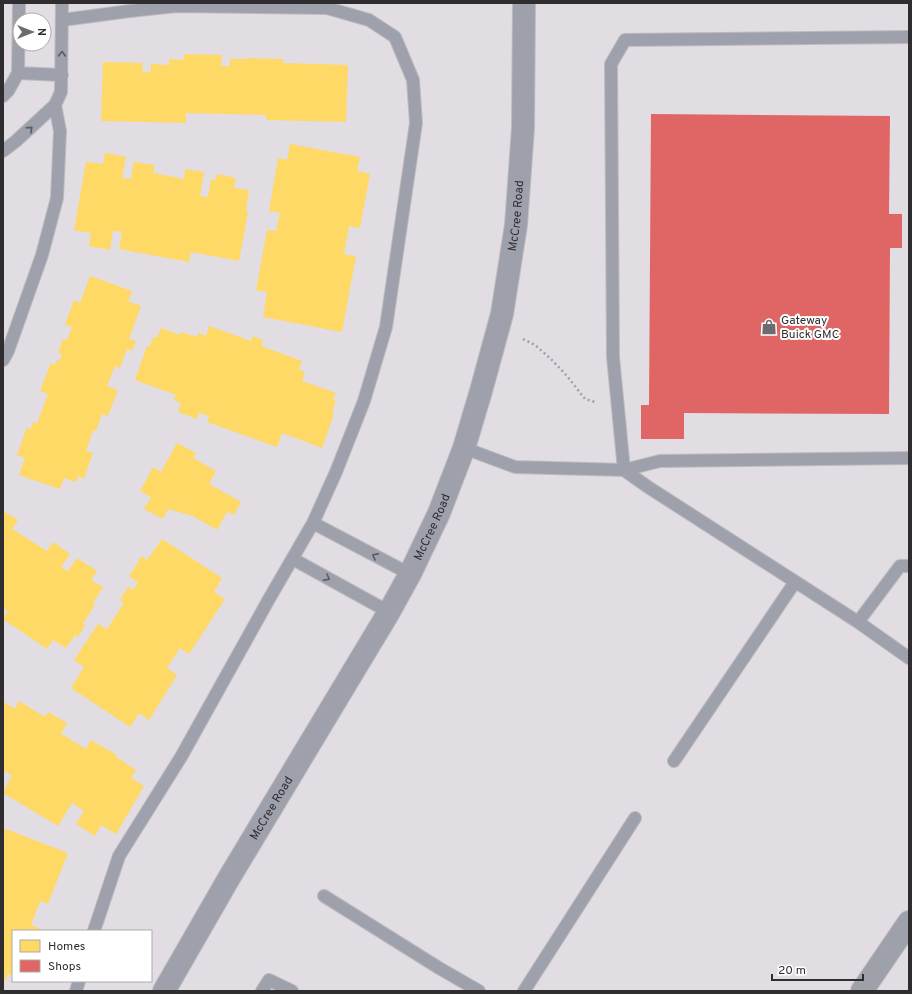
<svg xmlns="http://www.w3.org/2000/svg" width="912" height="994" font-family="Overpass,sans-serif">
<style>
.homes{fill:#ffd966}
.shops{fill:#e06666}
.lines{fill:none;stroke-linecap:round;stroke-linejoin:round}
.service-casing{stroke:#bdbbbe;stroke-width:14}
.tertiary-casing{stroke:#bdbbbe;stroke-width:24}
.secondary-casing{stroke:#bdbbbe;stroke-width:24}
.path{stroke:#9fa0a6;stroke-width:2.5;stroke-dasharray:2 3;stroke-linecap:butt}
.service{stroke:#9ea1ab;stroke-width:12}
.tertiary{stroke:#9ea1ab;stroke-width:22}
.secondary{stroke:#9ea0aa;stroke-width:22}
.oneway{stroke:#5b5b61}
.labels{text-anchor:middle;stroke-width:4;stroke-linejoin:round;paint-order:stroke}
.street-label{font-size:12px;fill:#2f2d30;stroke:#fff}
.poi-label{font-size:12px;fill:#2f2d30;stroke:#fff;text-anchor:start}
</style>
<rect width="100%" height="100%" fill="#e1dde2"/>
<path class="homes" d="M 184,54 L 222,55 L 221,66 L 230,66 L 230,59 L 247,59 L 247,58 L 283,59 L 283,63 L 348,65 L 346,122 L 266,120 L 266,115 L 186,113 L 186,123 L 101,121 L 103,62 L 143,63 L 142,72 L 151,72 L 151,64 L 169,65 L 169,59 L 184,60 Z
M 290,144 L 360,157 L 357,171 L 370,174 L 360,228 L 349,226 L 344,254 L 356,256 L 342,332 L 263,317 L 267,292 L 256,290 L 267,230 L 276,231 L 280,213 L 269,211 L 278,158 L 287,160 Z
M 105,153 L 126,157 L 122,178 L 131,179 L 134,162 L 155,165 L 153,173 L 184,179 L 185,169 L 204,172 L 200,196 L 208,197 L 211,179 L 216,180 L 217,174 L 236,178 L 234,188 L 249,190 L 246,211 L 248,212 L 239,261 L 191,252 L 189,262 L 119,249 L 122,232 L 113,231 L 110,250 L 89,246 L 91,233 L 74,230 L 86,162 L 103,164 Z
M 90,276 L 132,291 L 128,301 L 141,306 L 129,339 L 136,341 L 132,351 L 127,349 L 120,368 L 115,366 L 107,386 L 118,390 L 108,416 L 102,414 L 96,431 L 93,430 L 86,451 L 93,453 L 84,479 L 78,476 L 76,482 L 64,478 L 60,489 L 19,475 L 25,458 L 17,455 L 27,427 L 31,429 L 33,422 L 37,424 L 48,394 L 40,391 L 51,363 L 55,365 L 57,360 L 60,361 L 62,354 L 58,353 L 63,339 L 67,340 L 72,327 L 65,325 L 74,300 L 80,303 Z
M 209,326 L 251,341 L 253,336 L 263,340 L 261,346 L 302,361 L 299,369 L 305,372 L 302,381 L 336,393 L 333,400 L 336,401 L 332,413 L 334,414 L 322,448 L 282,433 L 277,447 L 207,422 L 209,416 L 199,413 L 197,419 L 178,412 L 181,403 L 174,400 L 176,395 L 135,380 L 147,346 L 150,346 L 153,337 L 157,338 L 161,328 L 180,335 L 181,332 L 197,337 L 198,333 L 206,336 Z
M 177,443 L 196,453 L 193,458 L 216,471 L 209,484 L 241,502 L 234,515 L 227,512 L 217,530 L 193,516 L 168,509 L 163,519 L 144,509 L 151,497 L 140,491 L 153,467 L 161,472 Z
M 3,511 L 18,520 L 12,529 L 47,551 L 53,542 L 70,554 L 61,567 L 68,571 L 77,558 L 97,571 L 91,580 L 103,587 L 93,603 L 95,604 L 83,624 L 85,626 L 78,637 L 75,635 L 66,648 L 53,640 L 47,649 L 3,619 L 8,611 L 3,608 Z
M 162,539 L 222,578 L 214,592 L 225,599 L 189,654 L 180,648 L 167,668 L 177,675 L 149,720 L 139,713 L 130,727 L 71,688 L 84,667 L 74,660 L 98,624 L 107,629 L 124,603 L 120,600 L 128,587 L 133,590 L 138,582 L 129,576 L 142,556 L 147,560 Z
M 3,701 L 15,709 L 19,701 L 45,717 L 48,712 L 67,723 L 61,734 L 86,749 L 91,740 L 117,755 L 116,757 L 136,770 L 131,778 L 144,786 L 116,834 L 101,825 L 95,836 L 76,824 L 84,811 L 72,803 L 58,826 L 3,793 L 12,775 L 5,771 L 3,774 Z
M 3,828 L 68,853 L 48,904 L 40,901 L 31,925 L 39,928 L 38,931 L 13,931 L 13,976 L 8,974 L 3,985 Z"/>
<path class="shops" d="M 651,114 L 890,116 L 889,214 L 902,214 L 902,248 L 890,248 L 889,414 L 684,413 L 684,439 L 641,439 L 641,405 L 649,405 Z"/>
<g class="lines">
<defs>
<path id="service" d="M 62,20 L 130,11 L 176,6 L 327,8 L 369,20 L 395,37 L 413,80 L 416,123 L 386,327 L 364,401 L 336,472 L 313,523 L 269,599 L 181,757 L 119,856 L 94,931
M 909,37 L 625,40 L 611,64 L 613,357 L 624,470 L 648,487 L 858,622 L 909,658
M 18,73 L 62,75
M 3,96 L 8,91 L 18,73 L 19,3
M 3,151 L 16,141 L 55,105 L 61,92 L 62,3
M 3,360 L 8,351 L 42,255 L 57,198 L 60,131 L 55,105
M 464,448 L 515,467 L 624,470 L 660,461 L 909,458
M 313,523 L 410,574
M 293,559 L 389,612
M 858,622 L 900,566 L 909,566
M 674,761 L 795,582
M 324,896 L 439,968 L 479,991
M 76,991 L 79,981
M 262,991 L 269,980 L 292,991
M 524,991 L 635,818"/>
<g id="tertiary">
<path id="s1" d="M 164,991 L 229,878 L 389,612 L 410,574 L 439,513 L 464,448 L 481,391 L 502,314 L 516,225 L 523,128 L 524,3"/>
</g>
<path id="secondary" d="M 862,991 L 909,922"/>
</defs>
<use href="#service" class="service-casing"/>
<use href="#tertiary" class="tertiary-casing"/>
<use href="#secondary" class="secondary-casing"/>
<path class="path" d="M 523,339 L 535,345 L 551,359 L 567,376 L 585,399 L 595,402"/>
<use href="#service" class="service"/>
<use href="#tertiary" class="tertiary"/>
<use href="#secondary" class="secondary"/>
</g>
<defs><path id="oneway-chevron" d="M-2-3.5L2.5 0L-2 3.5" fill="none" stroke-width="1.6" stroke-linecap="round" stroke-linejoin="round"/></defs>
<g class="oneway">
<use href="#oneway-chevron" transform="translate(62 54) rotate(-89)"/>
<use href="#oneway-chevron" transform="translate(30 129) rotate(-42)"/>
<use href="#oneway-chevron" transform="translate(375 556) rotate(-152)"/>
<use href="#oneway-chevron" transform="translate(327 578) rotate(29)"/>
</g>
<defs>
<symbol id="shop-bare" viewBox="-9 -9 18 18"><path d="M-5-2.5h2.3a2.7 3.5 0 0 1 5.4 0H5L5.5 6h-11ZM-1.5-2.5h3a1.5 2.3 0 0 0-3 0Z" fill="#6d6b6e" stroke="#fff" stroke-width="2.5" paint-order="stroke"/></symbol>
</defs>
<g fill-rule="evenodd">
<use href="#shop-bare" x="758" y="316" width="22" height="22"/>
</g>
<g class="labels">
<g class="street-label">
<text dy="4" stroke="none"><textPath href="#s1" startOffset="860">McCree Road</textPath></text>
<text dy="4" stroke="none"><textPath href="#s1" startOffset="536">McCree Road</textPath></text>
<text dy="4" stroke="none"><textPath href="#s1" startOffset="212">McCree Road</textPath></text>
</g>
<g class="poi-label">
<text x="781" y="324">Gateway<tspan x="781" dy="14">Buick GMC</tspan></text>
</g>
</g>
<rect width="912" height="994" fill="none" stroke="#2f2d30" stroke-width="8"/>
<rect x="12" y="930" width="140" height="52" fill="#ffffff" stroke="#acabac"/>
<rect x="20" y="940" width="20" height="12" fill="#ffd966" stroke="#acabac"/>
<text x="48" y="950" font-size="12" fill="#2f2d30">Homes</text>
<rect x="20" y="960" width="20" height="12" fill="#e06666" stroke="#acabac"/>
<text x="48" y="970" font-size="12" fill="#2f2d30">Shops</text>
<g transform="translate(32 32) rotate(90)"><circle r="19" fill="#ffffff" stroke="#acabac"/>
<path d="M0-3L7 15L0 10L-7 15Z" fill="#6d6b6e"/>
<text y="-6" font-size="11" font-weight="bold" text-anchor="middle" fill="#2f2d30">N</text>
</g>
<path d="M772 974v6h91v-6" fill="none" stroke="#2f2d30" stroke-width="2"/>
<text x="778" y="974" font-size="12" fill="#2f2d30" stroke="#ffffff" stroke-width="3" paint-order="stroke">20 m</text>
</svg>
